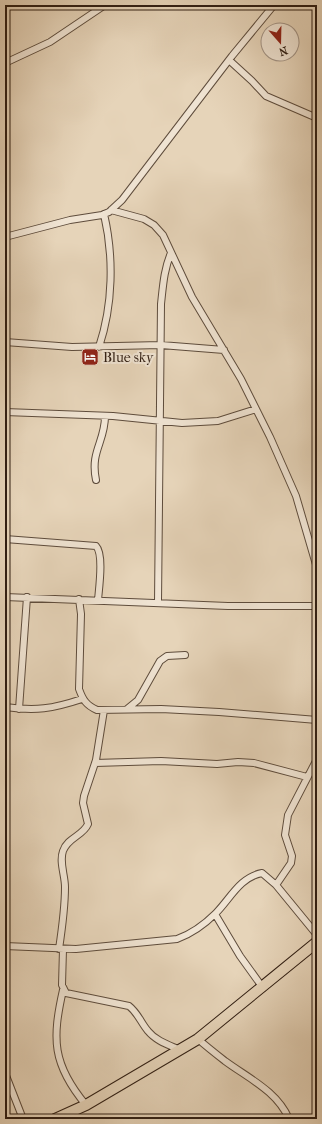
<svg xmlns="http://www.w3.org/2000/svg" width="322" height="1124" font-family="'IM FELL French Canon',serif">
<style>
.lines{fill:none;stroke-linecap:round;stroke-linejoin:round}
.minor-casing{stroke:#5e4c3c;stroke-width:8}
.trunk-casing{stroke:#301e13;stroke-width:12}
.minor{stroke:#efe3d2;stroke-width:6}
.trunk{stroke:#e6d4b9;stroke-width:10}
.labels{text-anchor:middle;stroke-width:4;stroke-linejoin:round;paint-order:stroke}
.poi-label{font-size:14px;fill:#301e13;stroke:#efe3d2;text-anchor:start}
</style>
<rect width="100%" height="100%" fill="#e6d4b9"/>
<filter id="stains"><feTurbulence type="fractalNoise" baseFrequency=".005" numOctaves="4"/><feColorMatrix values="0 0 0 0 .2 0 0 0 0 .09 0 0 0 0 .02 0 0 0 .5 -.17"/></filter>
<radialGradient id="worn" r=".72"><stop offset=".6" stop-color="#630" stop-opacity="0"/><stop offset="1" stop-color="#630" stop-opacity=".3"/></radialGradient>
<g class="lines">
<defs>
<path id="minor" d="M 315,5 L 317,7
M 229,60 L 252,81 L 266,96 L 317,118
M 5,63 L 50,42 L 105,5
M 111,210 L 144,219 L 154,225 L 163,235 L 192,297 L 241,379 L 270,437 L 296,496 L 317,568
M 5,237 L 70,220 L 102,215 L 109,212 L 122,200 L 232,56 L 274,5
M 5,342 L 72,347 L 161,345 L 224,350
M 99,347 C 113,305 114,257 104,214
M 5,412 L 113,416 L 182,423 L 218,421 L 256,409
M 96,480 C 90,451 105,442 105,416
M 5,539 L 96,546 C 104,554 99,588 98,600
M 5,597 L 228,606 L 317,606
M 79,599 L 81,614 L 79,689 C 83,700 86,705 97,710 L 161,709 L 219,712 L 317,720
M 158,603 L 161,304 C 163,286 164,269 171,253
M 5,707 C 36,711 52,709 82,699
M 19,709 L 27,597
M 127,709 L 138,700 L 160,661 L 167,656 L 185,655
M 95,763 L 161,761 L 217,764 L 238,762 L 254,763 L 307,777
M 276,885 L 291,863 L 292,856 L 285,835 L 288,815 L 317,759
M 215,914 L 240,956 L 263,988
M 5,946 L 76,949 L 177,939 C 191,934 205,924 216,913 C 230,899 240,877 262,873 L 276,885 L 317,935
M 59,949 C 62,929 65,908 65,887 C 65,875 59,862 63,851 C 68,837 83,836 88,824 L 83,803 L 84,796 L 96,760 L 104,710
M 63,949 L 62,985 L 66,993 L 129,1006 C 138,1013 141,1023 148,1031 C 156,1041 169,1045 180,1050
M 63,990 C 52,1039 52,1064 86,1105
M 198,1039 C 207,1047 216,1054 225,1061 C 248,1078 277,1091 289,1119
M 5,1073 L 23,1119"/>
<path id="trunk" d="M 55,1119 L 86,1105 L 198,1039 L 317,942"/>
</defs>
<use href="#minor" class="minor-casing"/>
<use href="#trunk" class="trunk-casing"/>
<use href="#minor" class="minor"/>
<use href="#trunk" class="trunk"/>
</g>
<defs>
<symbol id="hotel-square" viewBox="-11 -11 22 22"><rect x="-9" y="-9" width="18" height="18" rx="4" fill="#8f2418" stroke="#efe3d2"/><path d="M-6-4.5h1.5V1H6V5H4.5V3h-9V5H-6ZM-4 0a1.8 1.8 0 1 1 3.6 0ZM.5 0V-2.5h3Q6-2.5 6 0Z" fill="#fff"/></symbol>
</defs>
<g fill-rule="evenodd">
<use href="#hotel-square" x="80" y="347" width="20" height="20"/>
</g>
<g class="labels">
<g class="poi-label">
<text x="103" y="362">Blue sky</text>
</g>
</g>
<rect width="322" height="1124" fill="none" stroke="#e6d4b9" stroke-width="20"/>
<rect x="6" y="6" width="310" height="1112" fill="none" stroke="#301e13" stroke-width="2"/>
<rect x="10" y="10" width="302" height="1104" fill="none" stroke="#301e13"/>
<g transform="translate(280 42) rotate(160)"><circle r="19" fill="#efe3d2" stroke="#a39486"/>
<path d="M0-3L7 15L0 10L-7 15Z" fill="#8f2418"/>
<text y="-6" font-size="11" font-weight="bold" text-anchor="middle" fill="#301e13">N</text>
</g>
<rect width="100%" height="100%" filter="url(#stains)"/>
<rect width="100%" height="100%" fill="url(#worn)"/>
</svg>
